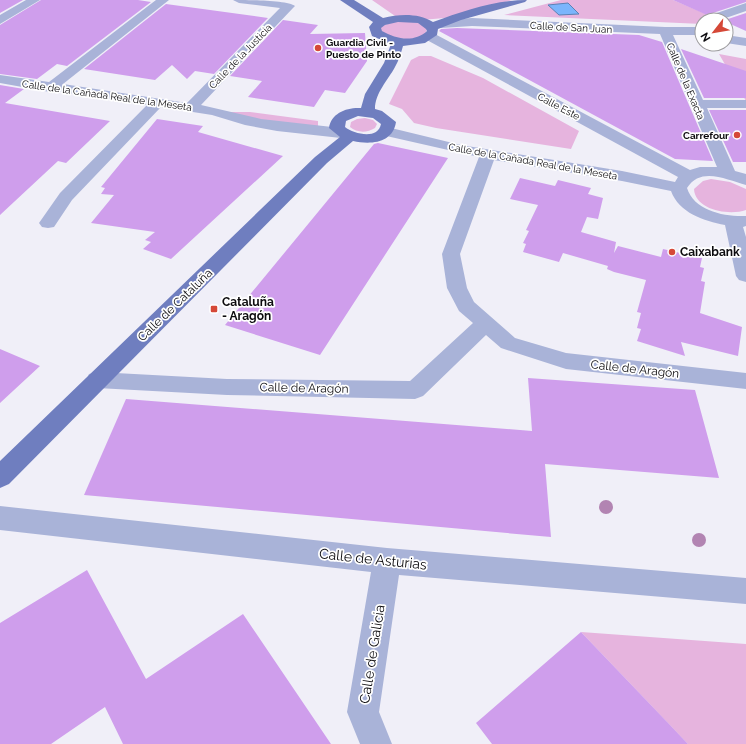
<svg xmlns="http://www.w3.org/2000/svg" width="746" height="744" font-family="Raleway,sans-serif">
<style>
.green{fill:#e6b4de}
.water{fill:#7bb5fc;stroke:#5a82b5}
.building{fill:#cf9eec}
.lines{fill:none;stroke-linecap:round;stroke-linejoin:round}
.minor{fill:#a9b3d8;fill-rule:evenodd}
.major{fill:#6f7ebf;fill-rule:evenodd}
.tree{fill:#b284b2}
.poi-dot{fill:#d54838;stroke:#fff;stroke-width:1.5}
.labels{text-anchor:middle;stroke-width:3.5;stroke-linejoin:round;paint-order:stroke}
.far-street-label{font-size:10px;fill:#0c0b0e;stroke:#fff}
.far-poi-label{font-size:10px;font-weight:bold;fill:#0c0b0e;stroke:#fff;text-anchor:start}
.poi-label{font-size:12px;font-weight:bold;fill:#0c0b0e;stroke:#fff;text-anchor:start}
.street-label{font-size:12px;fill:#0c0b0e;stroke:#fff}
.near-street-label{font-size:14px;fill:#0c0b0e;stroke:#fff}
</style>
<rect width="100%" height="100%" fill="#f0eff8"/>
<path class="green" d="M 372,0 L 512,0 L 457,17 L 421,20 L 398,18 Z
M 561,0 L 673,0 L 713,17 L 709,20 L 702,20 L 702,24 L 504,15 Z
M 399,20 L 420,23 L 427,29 C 424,44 398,38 388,37 L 380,29 L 382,26 Z
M 719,54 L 746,59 L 746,101 Z
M 419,56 L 431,56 L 483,78 L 579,131 L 571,149 L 436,128 L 414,123 L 402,109 L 389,104 L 411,60 Z
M 228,112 L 250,112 L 318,121 L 318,128 L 242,117 Z
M 365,118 L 373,120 L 377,124 L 375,128 C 367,133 357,133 350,127 L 351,122 L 357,119 Z
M 711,179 L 730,182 L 746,189 L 746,210 C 729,216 695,210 694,189 L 703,181 Z
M 581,632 L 746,644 L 746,744 L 688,744 Z"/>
<path class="water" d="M 568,3 L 579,14 L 559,15 L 548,5 Z"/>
<path class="building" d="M 0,0 L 23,0 L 0,13 Z
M 41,0 L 138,0 L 151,2 L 67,66 L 57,64 L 37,79 L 0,74 L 0,25 Z
M 673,0 L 746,0 L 746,2 L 707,15 Z
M 166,4 L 268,18 L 214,74 L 195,71 L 187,79 L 172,65 L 155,80 L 84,69 Z
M 746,13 L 746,31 L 726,22 L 725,20 Z
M 283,20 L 318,25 L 310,34 L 365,33 L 367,61 L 345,93 L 325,90 L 314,107 L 248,97 L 262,81 L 230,76 Z
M 457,28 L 639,35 L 662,42 L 713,161 L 675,159 L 439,31 L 441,29 Z
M 681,49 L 746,71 L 746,98 L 704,98 Z
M 0,85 L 24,89 L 5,103 L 110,121 L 66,163 L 58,161 L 0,215 Z
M 709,110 L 746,110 L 746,162 L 733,162 Z
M 157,119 L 203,126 L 198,132 L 283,156 L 171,259 L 143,249 L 151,242 L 145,240 L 155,232 L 91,223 L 114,195 L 101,194 L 105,188 L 101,187 Z
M 378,143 L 448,158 L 320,355 L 225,325 L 374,144 Z
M 520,178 L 555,186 L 558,180 L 591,188 L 588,194 L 603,198 L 598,219 L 587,217 L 581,232 L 616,242 L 614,253 L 618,246 L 661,257 L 663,249 L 702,258 L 700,267 L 704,268 L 701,281 L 705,282 L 700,313 L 742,327 L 738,356 L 681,342 L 685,356 L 637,341 L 641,329 L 637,328 L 641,313 L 637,312 L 646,280 L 614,272 L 607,269 L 608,266 L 563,253 L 559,262 L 523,252 L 526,244 L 523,243 L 529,231 L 526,230 L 538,205 L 510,199 Z
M 0,349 L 40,366 L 0,403 Z
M 528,378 L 695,390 L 719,478 L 545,464 L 551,537 L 84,495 L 126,399 L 532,431 Z
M 87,570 L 146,679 L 243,614 L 331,744 L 123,744 L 105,707 L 51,744 L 0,744 L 0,623 Z
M 581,632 L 670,725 L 688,744 L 492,744 L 476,723 Z"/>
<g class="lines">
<path class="minor" d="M 26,0 L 40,0 L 0,24 L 0,15 Z
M 156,0 L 169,0 L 63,84 L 187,103 L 280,8 L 239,3 L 233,0 C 245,0 288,0 295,6 L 293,8 L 201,105 L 261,119 L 341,128 L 346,130 L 349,133 L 346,136 L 341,138 L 277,131 L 245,125 L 212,115 L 161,107 L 72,200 L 54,227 L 48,228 L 42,227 L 39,223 L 60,193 L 147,105 L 54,91 L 50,92 L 0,83 L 0,75 L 49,82 Z
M 746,3 L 746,11 L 720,20 L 703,20 L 705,17 Z
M 472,18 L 665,27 L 702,27 L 702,35 L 673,35 L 703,100 L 746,100 L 746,108 L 707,108 L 735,171 L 746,174 L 746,185 C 727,180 701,166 687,188 C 694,211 725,217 746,216 L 746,226 L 743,227 L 746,237 L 746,282 L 739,280 L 736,276 L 725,225 C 704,221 679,213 671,191 L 622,181 L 494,160 L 460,254 L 467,288 L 474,302 L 515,338 L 566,353 L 746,373 L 746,389 L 566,369 L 501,348 L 486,335 L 423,396 L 415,399 L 227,395 L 97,388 L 89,386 L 86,380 L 89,374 L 97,372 L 227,379 L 410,381 L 473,323 L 459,311 L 447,288 L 442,254 L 479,157 L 382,135 L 379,132 L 382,129 L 387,127 L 461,145 L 622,171 L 675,182 L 678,177 L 425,39 L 423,36 L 425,33 L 433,33 L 690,170 L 700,167 L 717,167 L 660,34 L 472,26 L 441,28 L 435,24 L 441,20 Z
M 726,35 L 746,38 L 746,46 L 726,43 Z
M 0,506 L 387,548 L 746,578 L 746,604 L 399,575 L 379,712 L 392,744 L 360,744 L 347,712 L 371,572 L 0,530 Z"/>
<path class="major" d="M 340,0 L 354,0 L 383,18 C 400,14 418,13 433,22 C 463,11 495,0 527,0 L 525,2 L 461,20 L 438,29 L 437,35 L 425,43 L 403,46 C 401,53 399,60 395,67 C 388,80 375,93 375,109 L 382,111 L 396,122 C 393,143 371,145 353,141 L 327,163 L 9,484 L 0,488 L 0,461 L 315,157 L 340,137 L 329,128 C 331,113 347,107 361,108 L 365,94 L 384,63 L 391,44 L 372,36 L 369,27 L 373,22 ZM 398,22 L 418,23 L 426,29 L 427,31 C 414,43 396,39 382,31 L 381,28 L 385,25 ZM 358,116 L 373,118 L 381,124 C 378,140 354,134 345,127 L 346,121 Z"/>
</g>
<g class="tree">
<circle cx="606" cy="507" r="7"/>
<circle cx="699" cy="540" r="7"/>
</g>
<g class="poi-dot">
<circle cx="318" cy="48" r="4"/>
<circle cx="737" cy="135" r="4"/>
<circle cx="672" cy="252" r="4"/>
<rect x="210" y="305" width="8" height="8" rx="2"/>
</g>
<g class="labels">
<g class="far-street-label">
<text transform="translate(571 27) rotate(3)" y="4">Calle de San Juan</text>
<text transform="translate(240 56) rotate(-46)" y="4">Calle de la Justicia</text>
<text transform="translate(686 81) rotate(67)" y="4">Calle de la Exacta</text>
<text transform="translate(107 95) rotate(8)" y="4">Calle de la Cañada Real de la Meseta</text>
<text transform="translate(559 106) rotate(28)" y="4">Calle Este</text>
<text transform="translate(533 161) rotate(10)" y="4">Calle de la Cañada Real de la Meseta</text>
</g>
<g class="far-poi-label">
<text x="326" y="46">Guardia Civil -<tspan x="326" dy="12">Puesto de Pinto</tspan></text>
<text x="729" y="139" text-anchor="end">Carrefour</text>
</g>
<g class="poi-label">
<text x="680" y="256">Caixabank</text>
<text x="222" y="306">Cataluña<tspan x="222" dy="14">- Aragón</tspan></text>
</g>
<g class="street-label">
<text transform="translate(175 305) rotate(-44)" y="4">Calle de Cataluña</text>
<text transform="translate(635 369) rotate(6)" y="4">Calle de Aragón</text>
<text transform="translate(304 388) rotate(1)" y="4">Calle de Aragón</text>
</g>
<g class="near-street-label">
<text transform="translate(373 559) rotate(6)" y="5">Calle de Asturias</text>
<text transform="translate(372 654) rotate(-81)" y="5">Calle de Galicia</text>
</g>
</g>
<g transform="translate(714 32) rotate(239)"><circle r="19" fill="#ffffff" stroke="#9e9d9f"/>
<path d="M0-3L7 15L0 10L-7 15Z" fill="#d54838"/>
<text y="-6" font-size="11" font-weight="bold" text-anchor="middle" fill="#0c0b0e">N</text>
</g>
</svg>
